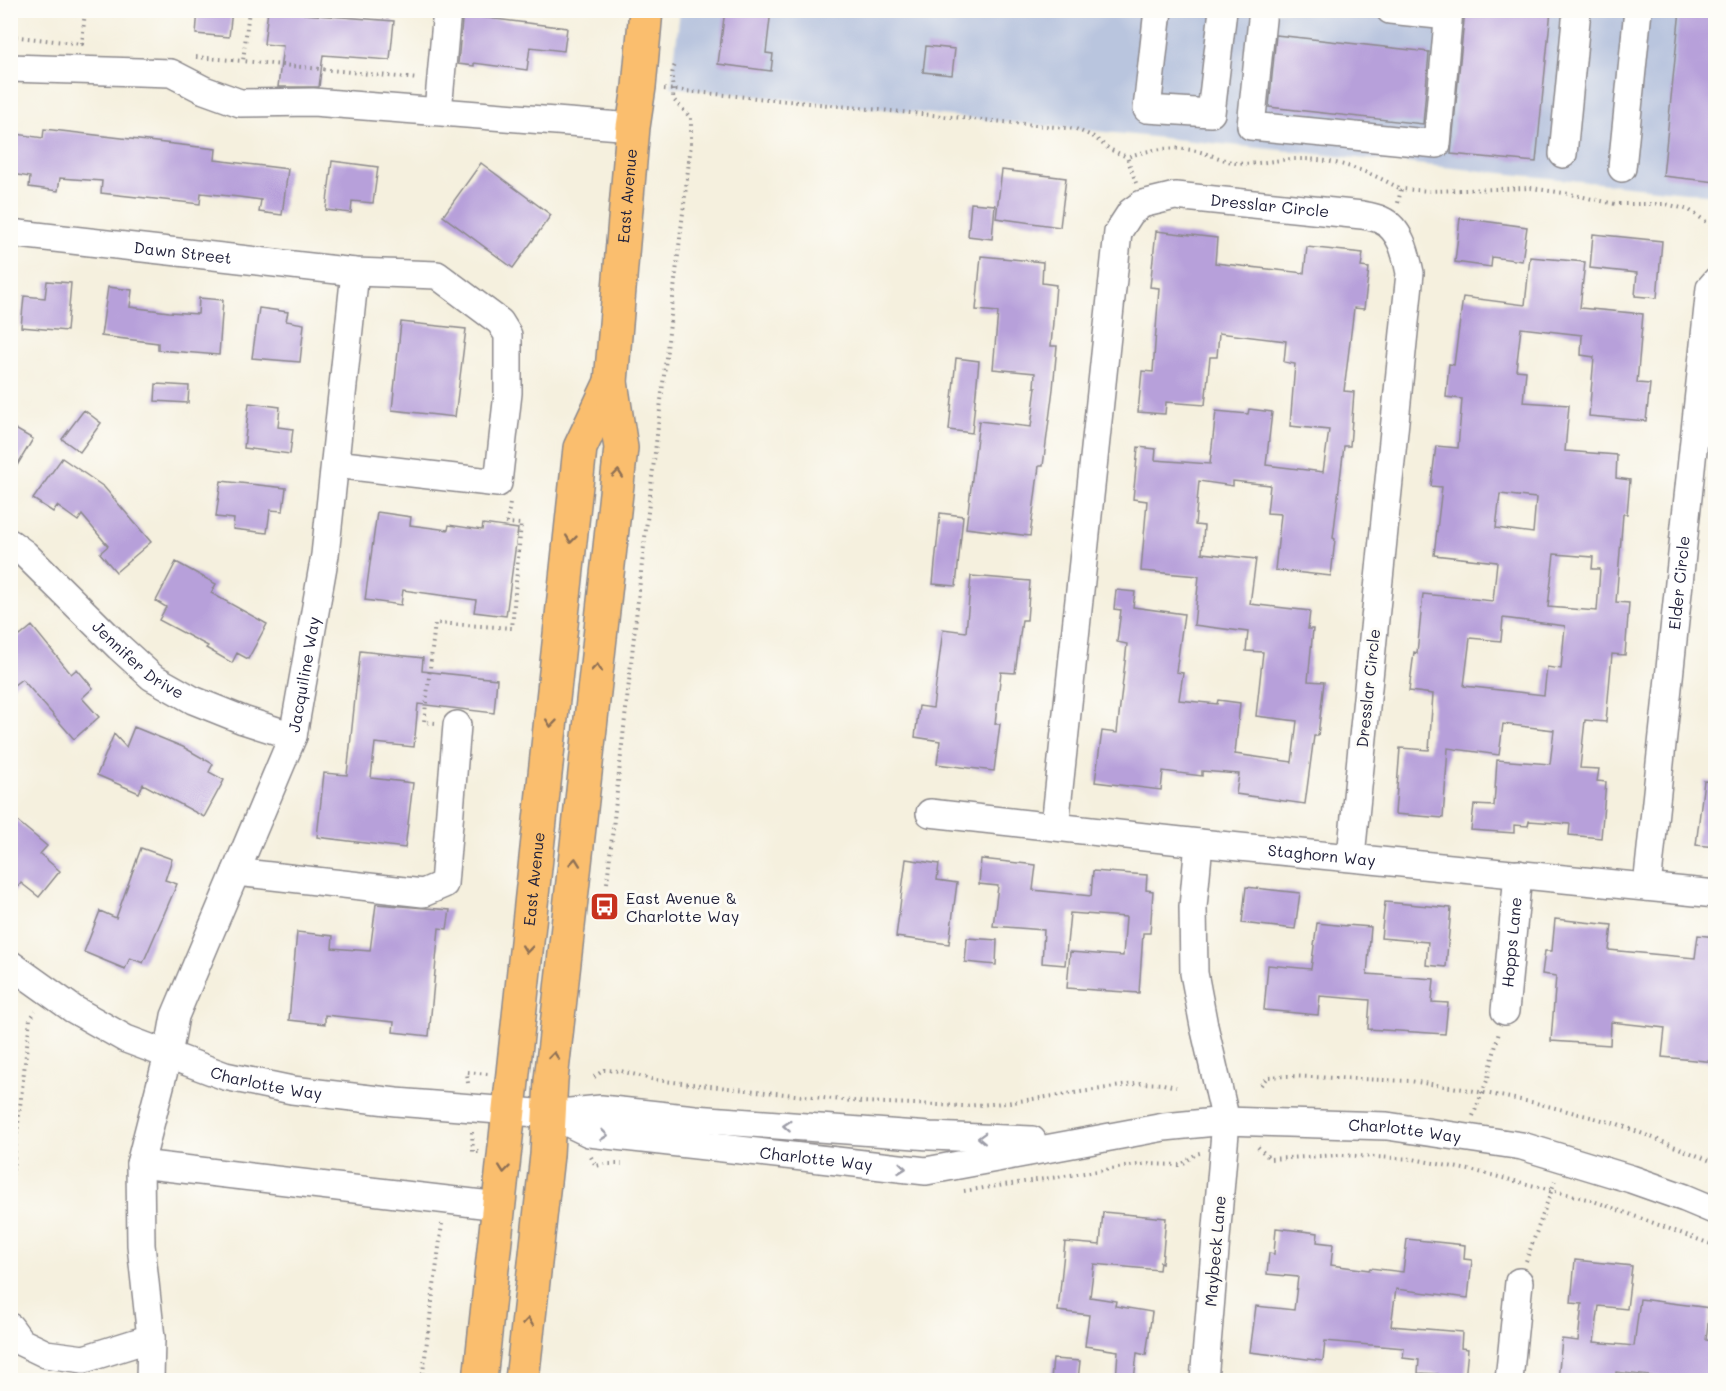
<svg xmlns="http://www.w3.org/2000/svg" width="1726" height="1391" font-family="Mali,sans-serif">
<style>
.industrial{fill:#b9c5de}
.building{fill:#b7a0da;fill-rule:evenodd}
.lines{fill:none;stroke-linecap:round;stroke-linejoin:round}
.minor-casing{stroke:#8c898c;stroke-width:30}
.major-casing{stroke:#8c898c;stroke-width:36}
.path{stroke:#8c898c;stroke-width:4;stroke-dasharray:1.5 4.5;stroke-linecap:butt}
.minor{stroke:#fff;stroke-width:27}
.major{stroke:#fabe6e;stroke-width:33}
.oneway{stroke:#8e7054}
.oneway2{stroke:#9c9ca7}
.labels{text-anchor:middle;stroke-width:6;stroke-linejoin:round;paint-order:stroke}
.street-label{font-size:16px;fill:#22223b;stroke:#fdfcf7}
.poi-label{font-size:16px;fill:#22223b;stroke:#fdfcf7;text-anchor:start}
</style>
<rect width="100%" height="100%" fill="#fdfcf7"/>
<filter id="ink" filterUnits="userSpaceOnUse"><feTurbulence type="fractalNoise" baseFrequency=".0167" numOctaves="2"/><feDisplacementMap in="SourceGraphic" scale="12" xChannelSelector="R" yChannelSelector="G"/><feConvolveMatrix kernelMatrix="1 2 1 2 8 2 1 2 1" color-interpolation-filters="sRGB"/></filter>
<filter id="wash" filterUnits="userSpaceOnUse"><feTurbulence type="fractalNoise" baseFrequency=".008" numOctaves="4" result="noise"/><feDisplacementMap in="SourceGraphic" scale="24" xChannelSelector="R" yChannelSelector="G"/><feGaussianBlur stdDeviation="1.35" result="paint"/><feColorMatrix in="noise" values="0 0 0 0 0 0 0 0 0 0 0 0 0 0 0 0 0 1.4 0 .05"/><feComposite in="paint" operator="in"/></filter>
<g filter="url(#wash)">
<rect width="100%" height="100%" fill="#f5f0de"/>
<path class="industrial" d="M 680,11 L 1715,11 L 1715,195 L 671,87 Z"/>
<g id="blocks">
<path class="building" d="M 198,10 L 232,10 L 229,37 L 196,34 Z
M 268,10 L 305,10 L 304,14 L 394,21 L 390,60 L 323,55 L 319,87 L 278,87 L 283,46 L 264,44 Z
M 463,10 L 480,10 L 480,17 L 567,28 L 564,51 L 530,47 L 527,70 L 474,63 L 474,66 L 458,64 Z
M 725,10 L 771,10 L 766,53 L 773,54 L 771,71 L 718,64 Z
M 1465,10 L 1551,10 L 1536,162 L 1451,154 Z
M 1680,10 L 1716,10 L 1716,182 L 1663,176 Z
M 1276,35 L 1429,52 L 1423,124 L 1269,107 Z
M 926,46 L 955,49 L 952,75 L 923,72 Z
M 44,129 L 216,149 L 215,160 L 288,169 L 282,215 L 259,212 L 261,200 L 239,197 L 201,193 L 200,204 L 101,193 L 102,181 L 60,178 L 58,191 L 29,187 L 30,177 L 12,174 L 17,134 L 43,138 Z
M 332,161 L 378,167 L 373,203 L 352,201 L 351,213 L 326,210 Z
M 481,163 L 551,215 L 513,268 L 443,216 Z
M 1002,170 L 1066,178 L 1060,227 L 996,218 Z
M 971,203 L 995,205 L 992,239 L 968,236 Z
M 1460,218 L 1527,227 L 1522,261 L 1492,257 L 1491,267 L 1455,262 Z
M 1156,231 L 1217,238 L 1215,263 L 1304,273 L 1307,247 L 1363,253 L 1361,267 L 1369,268 L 1364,309 L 1354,308 L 1344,391 L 1354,392 L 1350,446 L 1344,446 L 1333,538 L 1335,539 L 1331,576 L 1275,570 L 1281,514 L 1267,513 L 1270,485 L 1233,481 L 1233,486 L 1199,481 L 1195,525 L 1204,526 L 1202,553 L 1256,559 L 1250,604 L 1310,611 L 1308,629 L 1313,629 L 1308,681 L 1324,682 L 1318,736 L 1314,736 L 1305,804 L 1236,794 L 1239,774 L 1202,771 L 1202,776 L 1163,771 L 1161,790 L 1095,782 L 1102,731 L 1117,733 L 1127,644 L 1117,642 L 1121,610 L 1114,609 L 1116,590 L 1135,592 L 1133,607 L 1184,614 L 1176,672 L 1183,673 L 1179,700 L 1217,704 L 1218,700 L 1240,703 L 1235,754 L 1292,762 L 1297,721 L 1256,716 L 1263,652 L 1246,651 L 1248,632 L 1194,625 L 1199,576 L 1141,571 L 1147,501 L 1133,499 L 1138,447 L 1156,449 L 1155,460 L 1210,464 L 1216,411 L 1248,414 L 1249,409 L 1272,412 L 1266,465 L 1323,472 L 1329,430 L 1290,426 L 1295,364 L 1284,362 L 1286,341 L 1219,333 L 1217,357 L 1210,357 L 1205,405 L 1166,402 L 1165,414 L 1138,412 L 1142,371 L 1153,372 L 1159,288 L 1150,287 Z
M 1593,234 L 1662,241 L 1657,298 L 1635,296 L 1637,273 L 1590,268 Z
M 981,256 L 1043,262 L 1042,283 L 1056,285 L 1051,346 L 1057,346 L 1053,389 L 1043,466 L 1039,466 L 1030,536 L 966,528 L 979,421 L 1031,427 L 1036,387 L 1034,387 L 1035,373 L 993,369 L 998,312 L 976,310 Z
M 1530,257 L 1585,262 L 1580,308 L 1643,314 L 1637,383 L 1650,384 L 1646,421 L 1589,416 L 1594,357 L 1581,355 L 1582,335 L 1521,328 L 1516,370 L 1526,371 L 1523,402 L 1569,405 L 1565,451 L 1617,455 L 1616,478 L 1630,480 L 1627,514 L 1623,514 L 1616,602 L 1629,603 L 1625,655 L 1612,654 L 1606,722 L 1585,720 L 1580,768 L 1599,769 L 1597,781 L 1606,782 L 1601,838 L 1569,835 L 1570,824 L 1529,821 L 1528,826 L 1514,825 L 1514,833 L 1471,830 L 1474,805 L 1494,806 L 1497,760 L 1550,764 L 1554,730 L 1503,724 L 1499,755 L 1448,748 L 1443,818 L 1395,814 L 1400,748 L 1429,750 L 1433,694 L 1409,691 L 1414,652 L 1417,653 L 1423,594 L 1493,601 L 1497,562 L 1434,555 L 1442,487 L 1431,486 L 1436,446 L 1458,448 L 1462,399 L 1446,397 L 1449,364 L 1454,365 L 1463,297 L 1525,305 ZM 1500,494 L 1536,498 L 1533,533 L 1496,528 ZM 1554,554 L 1593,557 L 1592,569 L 1600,569 L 1597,611 L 1548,607 ZM 1503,618 L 1565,626 L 1561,669 L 1547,667 L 1544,695 L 1464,686 L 1470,638 L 1501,641 Z
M 47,281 L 71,283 L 67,331 L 21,327 L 24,296 L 45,298 Z
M 108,287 L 132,290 L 130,307 L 169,312 L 198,314 L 199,298 L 223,300 L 219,355 L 158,350 L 158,343 L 101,336 Z
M 259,308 L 288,312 L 286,321 L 304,324 L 300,362 L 252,358 Z
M 401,322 L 466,329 L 455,417 L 392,410 Z
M 956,358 L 979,361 L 972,433 L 949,430 Z
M 156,384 L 189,386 L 188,403 L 155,401 Z
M 249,403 L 280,407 L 278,427 L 293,429 L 290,454 L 244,448 Z
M 84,410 L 101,423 L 80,452 L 62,439 Z
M 10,426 L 33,439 L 10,477 Z
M 62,458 L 104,487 L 151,542 L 116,572 L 100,553 L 108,546 L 82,515 L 78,521 L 57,506 L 53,512 L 33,499 Z
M 221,481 L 286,488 L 283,511 L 270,510 L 267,533 L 233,529 L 234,519 L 216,517 Z
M 377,512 L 411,517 L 410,525 L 448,530 L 449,525 L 482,530 L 483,524 L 518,529 L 506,616 L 474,612 L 476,600 L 403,590 L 401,605 L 365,600 Z
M 940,513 L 963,516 L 956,586 L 933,584 Z
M 176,562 L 216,584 L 211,593 L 267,624 L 248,659 L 237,653 L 232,663 L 206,648 L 208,646 L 159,620 L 166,607 L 156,601 Z
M 971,576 L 1030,581 L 1027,620 L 1022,620 L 1015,673 L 1001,672 L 995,724 L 1000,724 L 994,771 L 937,764 L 940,741 L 915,737 L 919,706 L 933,708 L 943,629 L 966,632 Z
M 10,625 L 20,636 L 32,626 L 71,674 L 77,669 L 93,688 L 82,698 L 99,717 L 74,739 L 22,679 L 10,688 Z
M 360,651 L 423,658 L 422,671 L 497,679 L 494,713 L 418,704 L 414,747 L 375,743 L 371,778 L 413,783 L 405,848 L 317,837 L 324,773 L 347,775 Z
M 134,727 L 183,747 L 213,764 L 209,772 L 224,780 L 204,817 L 143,784 L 139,793 L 97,775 L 114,734 L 126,747 Z
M 1704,781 L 1716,782 L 1716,847 L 1696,845 Z
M 10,815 L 47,846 L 40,854 L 60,871 L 39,897 L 21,883 L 10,897 Z
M 141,848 L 172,859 L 165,880 L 177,884 L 143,963 L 130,958 L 125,969 L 84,952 L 100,911 L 116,918 Z
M 906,859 L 939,864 L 937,880 L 957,883 L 949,944 L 896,937 Z
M 981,859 L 1036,865 L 1033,890 L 1091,896 L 1093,871 L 1147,875 L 1146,890 L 1153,891 L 1150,933 L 1143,933 L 1139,993 L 1067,988 L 1070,952 L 1123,956 L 1126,917 L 1070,913 L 1065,965 L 1042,963 L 1044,930 L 993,926 L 998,886 L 979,884 Z
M 1246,887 L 1300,893 L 1295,929 L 1242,923 Z
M 1385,902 L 1451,908 L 1446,967 L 1426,965 L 1428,942 L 1381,938 Z
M 376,904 L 450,910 L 447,929 L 439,928 L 429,1036 L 393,1032 L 394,1022 L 325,1015 L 325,1024 L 289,1020 L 297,932 L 333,936 L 332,948 L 370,951 Z
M 1555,919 L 1612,925 L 1609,950 L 1695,958 L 1698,935 L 1716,937 L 1716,1062 L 1662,1057 L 1665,1028 L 1611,1022 L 1610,1045 L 1551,1041 L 1556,976 L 1542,974 L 1545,951 L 1552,951 Z
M 1317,923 L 1346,926 L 1346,925 L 1371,927 L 1367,974 L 1434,979 L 1432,1002 L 1448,1003 L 1445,1034 L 1368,1029 L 1370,1000 L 1320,996 L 1318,1015 L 1264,1010 L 1268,965 L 1311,969 Z
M 967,938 L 997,940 L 996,965 L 965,962 Z
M 1103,1212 L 1166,1218 L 1162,1263 L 1160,1262 L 1159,1270 L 1094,1264 L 1090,1297 L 1116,1301 L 1115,1306 L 1152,1312 L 1146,1355 L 1137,1353 L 1134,1380 L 1116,1380 L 1118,1351 L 1085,1346 L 1089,1315 L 1058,1311 L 1065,1242 L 1100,1245 Z
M 1276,1228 L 1318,1233 L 1317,1242 L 1333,1244 L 1331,1265 L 1369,1270 L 1370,1268 L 1403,1272 L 1407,1239 L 1465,1245 L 1464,1259 L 1472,1260 L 1468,1298 L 1396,1289 L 1391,1326 L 1462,1332 L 1461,1348 L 1468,1349 L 1465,1380 L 1438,1380 L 1438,1374 L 1418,1373 L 1419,1360 L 1403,1358 L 1404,1348 L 1325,1341 L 1323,1361 L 1250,1352 L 1256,1306 L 1294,1310 L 1298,1277 L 1267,1274 L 1269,1253 L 1274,1254 Z
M 1575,1260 L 1632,1266 L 1627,1309 L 1599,1306 L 1594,1342 L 1634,1346 L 1640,1299 L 1710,1308 L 1706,1340 L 1716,1341 L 1716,1380 L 1683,1380 L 1616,1372 L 1615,1380 L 1558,1380 L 1562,1339 L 1578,1341 L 1582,1304 L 1571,1303 Z
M 1053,1359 L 1080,1361 L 1078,1380 L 1051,1380 Z"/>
</g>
</g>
<g filter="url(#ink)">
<use href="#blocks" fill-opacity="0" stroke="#8c898c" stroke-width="1.5"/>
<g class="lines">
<defs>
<g id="minor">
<path d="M 1158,10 L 1147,109 L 1211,113 L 1223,10"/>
<path d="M 1263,10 L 1251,126 L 1437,144 L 1449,10"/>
<path d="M 1390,10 L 1448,16"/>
<path d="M 10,68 L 171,73 L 204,90 L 240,103 L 313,102 L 633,127"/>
<path d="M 438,111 L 447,10"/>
<path d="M 1563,154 L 1577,10"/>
<path d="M 1622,168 L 1638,10"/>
<path id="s1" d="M 10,233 L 355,272 L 437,275 L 500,322 L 508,335 L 508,393 L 498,483 L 335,464"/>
<path id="s2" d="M 10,543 L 25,554 L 119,647 L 152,677 L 193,700 L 243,720 L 293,736"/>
<path id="s3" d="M 930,813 L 1199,843 L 1716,894"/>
<path id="s4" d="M 1055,826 L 1118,232 L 1131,212 L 1142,204 L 1175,196 L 1362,215 C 1368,216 1375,217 1381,220 C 1401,229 1406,254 1410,273 L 1351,856"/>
<path d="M 1199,843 L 1193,907 L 1194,973 L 1204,1026 L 1226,1121 L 1204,1380"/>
<path d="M 236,872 L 423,893 L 444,884 L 457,725"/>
<path id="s5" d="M 1647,887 L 1710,288 L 1716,281"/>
<path id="s6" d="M 10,964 L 73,1009 L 126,1039 L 225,1076 L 292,1090 L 396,1102 L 550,1114 L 601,1109 L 695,1119 L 930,1136 L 1032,1140"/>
<path id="s7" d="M 1505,1011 L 1518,874"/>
<path id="s8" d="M 550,1114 L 589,1133 L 926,1171 L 1164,1127 L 1226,1121 L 1387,1126 L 1522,1146 L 1631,1179 L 1685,1198 L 1716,1211"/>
<path d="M 140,1164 L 499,1206"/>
<path d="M 10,1327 L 21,1342 L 46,1354 L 84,1359 L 151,1338"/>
<path id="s9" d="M 150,1380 L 151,1338 L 141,1245 L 140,1164 L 168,1055 L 175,1016 L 293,736 L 325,555 L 355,272"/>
<path d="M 1509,1380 L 1519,1282"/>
</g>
<g id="major">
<path id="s10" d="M 480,1380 L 580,448 L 611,382"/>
<path id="s11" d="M 522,1380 L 547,1155 L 551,1080 L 621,448 L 611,382 L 633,127 L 639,87 L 646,10"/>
</g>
</defs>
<use href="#minor" class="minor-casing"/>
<use href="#major" class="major-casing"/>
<path class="path" d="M 249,10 L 243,61 L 418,79
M 10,36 L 82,44 L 85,10
M 196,57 L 243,61
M 664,89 L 1076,129 L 1094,137 L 1109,149 L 1127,157
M 1136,183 L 1127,157 C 1148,150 1169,146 1191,150 C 1206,152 1221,160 1236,163 C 1255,166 1276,159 1296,159 C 1334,158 1368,171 1401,189
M 1398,203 L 1401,189 L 1430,191 L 1531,188 L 1570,194 L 1615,204 L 1666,204 L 1689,210 L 1711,225 L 1716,231
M 435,723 L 424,722 L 435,623 L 512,628 L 521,524 L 507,523 L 510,503
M 607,883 L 641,572 L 691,144 L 691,118 L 673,99 C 674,87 669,76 675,65
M 594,1077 L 604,1070 L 621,1071 L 655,1080 L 737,1089 L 862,1102 L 963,1106 L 1006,1103 L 1142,1083 L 1163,1084 L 1176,1087
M 468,1083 L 467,1072 L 488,1074
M 1261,1085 L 1267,1077 L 1288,1076 L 1410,1081 L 1464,1089 L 1536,1103 L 1618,1124 L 1716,1163
M 1473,1116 L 1488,1078 L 1499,1032
M 472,1132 L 473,1152 L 479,1152
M 1258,1147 L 1270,1159 L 1340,1155 L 1413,1159 L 1479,1172 L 1591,1200 L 1716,1246
M 591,1157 L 596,1166 L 605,1164 L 622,1164
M 964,1191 L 1144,1164 L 1181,1165 L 1196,1154 L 1200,1153
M 10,1194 L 30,1019 L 36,1011
M 1526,1261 L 1555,1181
M 422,1380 L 442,1224"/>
<use href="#minor" class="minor"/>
<use href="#major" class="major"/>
</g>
<defs><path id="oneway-chevron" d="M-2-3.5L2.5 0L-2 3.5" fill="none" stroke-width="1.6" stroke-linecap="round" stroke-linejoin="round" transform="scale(1.5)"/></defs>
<g class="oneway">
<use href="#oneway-chevron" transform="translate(618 474) rotate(-84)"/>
<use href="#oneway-chevron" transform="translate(571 539) rotate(96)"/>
<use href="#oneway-chevron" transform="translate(597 668) rotate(-84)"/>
<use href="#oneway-chevron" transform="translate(551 723) rotate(96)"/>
<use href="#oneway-chevron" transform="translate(575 862) rotate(-84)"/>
<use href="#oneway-chevron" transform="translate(527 949) rotate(96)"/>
<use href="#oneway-chevron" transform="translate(554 1056) rotate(-84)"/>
<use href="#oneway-chevron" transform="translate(504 1169) rotate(96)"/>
<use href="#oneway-chevron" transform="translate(528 1322) rotate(-84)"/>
</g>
<g class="oneway2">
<use href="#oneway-chevron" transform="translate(787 1126) rotate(-176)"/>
<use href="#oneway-chevron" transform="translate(604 1135) rotate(6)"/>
<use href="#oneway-chevron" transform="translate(982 1138) rotate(-178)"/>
<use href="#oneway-chevron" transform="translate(902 1168) rotate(6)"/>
</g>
</g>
<defs>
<symbol id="bus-square" viewBox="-11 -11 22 22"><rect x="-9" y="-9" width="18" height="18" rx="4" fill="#c8321e" stroke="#fdfcf7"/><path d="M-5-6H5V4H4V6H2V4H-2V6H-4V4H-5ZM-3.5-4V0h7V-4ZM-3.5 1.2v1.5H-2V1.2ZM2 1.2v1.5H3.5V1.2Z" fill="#fff"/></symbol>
</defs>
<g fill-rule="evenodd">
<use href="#bus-square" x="588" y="890" width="33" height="33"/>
</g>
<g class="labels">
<g class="street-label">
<text dy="6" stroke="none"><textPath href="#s11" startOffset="1191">East Avenue</textPath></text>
<text dy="6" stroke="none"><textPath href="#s4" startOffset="764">Dresslar Circle</textPath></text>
<text dy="6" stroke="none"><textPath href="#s1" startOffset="174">Dawn Street</textPath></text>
<text dy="6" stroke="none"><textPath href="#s5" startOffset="306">Elder Circle</textPath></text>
<text dy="6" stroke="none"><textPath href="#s2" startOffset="174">Jennifer Drive</textPath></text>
<text dy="6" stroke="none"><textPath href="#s9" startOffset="735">Jacquiline Way</textPath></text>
<text transform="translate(1368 688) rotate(-84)" y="6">Dresslar Circle</text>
<text dy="6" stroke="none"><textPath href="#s3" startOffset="394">Staghorn Way</textPath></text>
<text dy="6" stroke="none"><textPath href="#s10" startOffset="504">East Avenue</textPath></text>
<text dy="6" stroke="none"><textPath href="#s7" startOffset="69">Hopps Lane</textPath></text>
<text dy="6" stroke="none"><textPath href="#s6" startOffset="286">Charlotte Way</textPath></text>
<text dy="6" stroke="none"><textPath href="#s8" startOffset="866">Charlotte Way</textPath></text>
<text dy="6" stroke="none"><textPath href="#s8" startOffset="272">Charlotte Way</textPath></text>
<text transform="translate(1215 1251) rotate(-85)" y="6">Maybeck Lane</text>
</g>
<g class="poi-label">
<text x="626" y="904">East Avenue &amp;<tspan x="626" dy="18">Charlotte Way</tspan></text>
</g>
</g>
<rect width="1726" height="1391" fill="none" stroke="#fdfcf7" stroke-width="36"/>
</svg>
